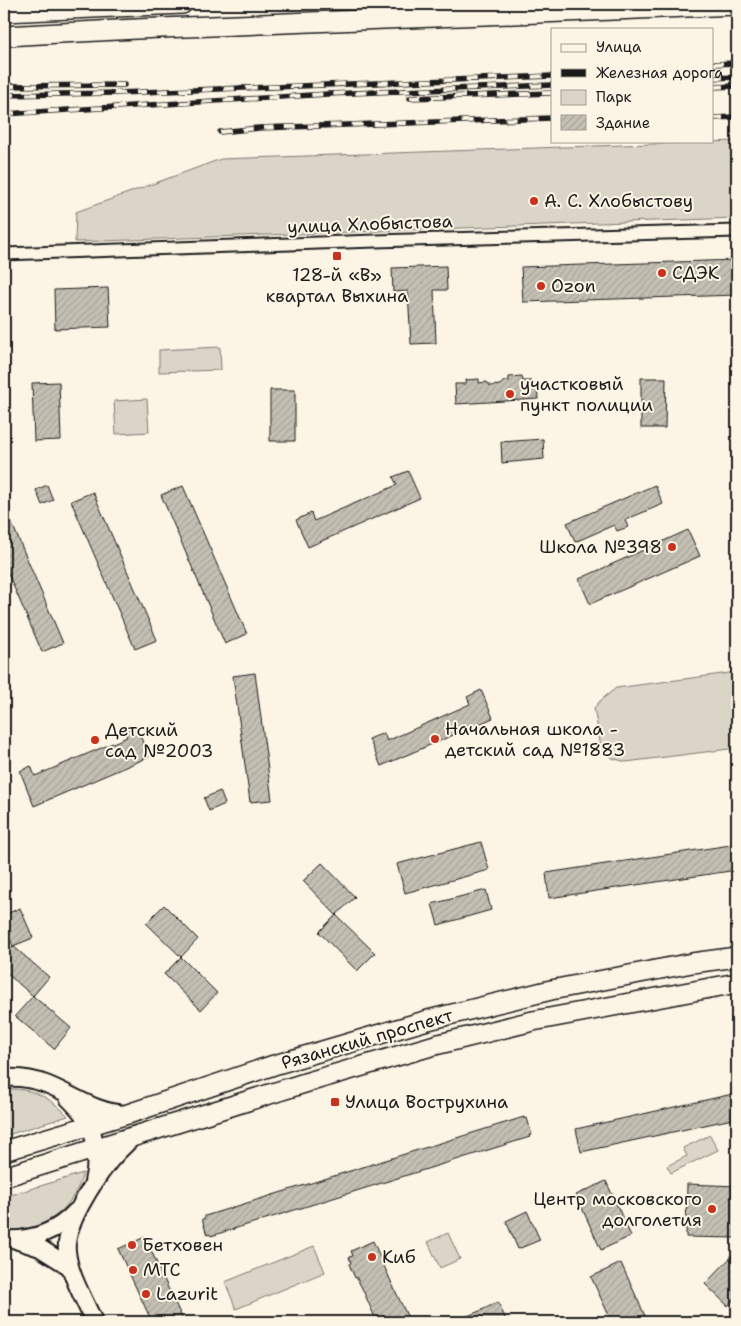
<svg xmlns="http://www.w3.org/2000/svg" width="741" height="1326" font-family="'Shantell Sans',sans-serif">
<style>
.green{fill:#dbd5c8;stroke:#7c7872}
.building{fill:url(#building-hatch);stroke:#1c1c1c}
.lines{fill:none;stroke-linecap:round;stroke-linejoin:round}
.street-casing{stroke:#1c1c1c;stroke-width:15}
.secondary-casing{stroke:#1c1c1c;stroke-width:20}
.primary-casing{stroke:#1c1c1c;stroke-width:22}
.street{stroke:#fcf5e5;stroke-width:11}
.secondary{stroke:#fcf5e5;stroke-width:16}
.primary{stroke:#fcf5e5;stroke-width:19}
.rail-casing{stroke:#1c1c1c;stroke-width:5.5}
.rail{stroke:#fcf5e5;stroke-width:4;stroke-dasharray:11;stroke-linecap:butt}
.poi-dot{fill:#c8321e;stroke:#fcf5e5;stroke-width:2}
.labels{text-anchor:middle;stroke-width:4;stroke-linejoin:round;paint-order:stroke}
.poi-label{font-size:18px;fill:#1c1c1c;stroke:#fcf5e5;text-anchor:start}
.street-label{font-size:18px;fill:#1c1c1c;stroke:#fcf5e5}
</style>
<defs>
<pattern id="building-hatch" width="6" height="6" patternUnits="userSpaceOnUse" patternTransform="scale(1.25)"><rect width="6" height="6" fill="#c4c0b3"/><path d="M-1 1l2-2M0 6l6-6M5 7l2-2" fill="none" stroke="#a8a499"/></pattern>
</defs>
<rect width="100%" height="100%" fill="#fcf5e5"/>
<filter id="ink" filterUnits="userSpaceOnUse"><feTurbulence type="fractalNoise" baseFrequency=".02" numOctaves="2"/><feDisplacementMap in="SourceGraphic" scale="10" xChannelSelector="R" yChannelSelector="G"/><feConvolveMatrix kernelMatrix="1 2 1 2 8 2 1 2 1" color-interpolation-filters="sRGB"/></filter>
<g filter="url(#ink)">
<path class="green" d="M 737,141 L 737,218 L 75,242 L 76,212 L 221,159 Z
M 220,347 L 221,370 L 159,372 L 159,350 Z
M 147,399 L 149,432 L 116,434 L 114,401 Z
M 737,672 L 737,748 L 626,762 L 612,758 L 601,747 L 594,708 L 601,700 L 616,688 Z
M 4,1089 C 32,1088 49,1096 68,1116 L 4,1136 Z
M 710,1135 L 718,1150 L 671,1173 L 667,1166 L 687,1156 L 683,1148 Z
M 83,1173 C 73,1211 43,1232 4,1230 L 4,1197 Z
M 448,1233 L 460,1259 L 440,1268 L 428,1242 Z
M 314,1246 L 325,1272 L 236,1309 L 225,1282 Z"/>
<path class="building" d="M 737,260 L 737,295 L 523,302 L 521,267 Z
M 446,266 L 447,290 L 434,290 L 436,343 L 411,344 L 408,291 L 393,292 L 392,268 Z
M 108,288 L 110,327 L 55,329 L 54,290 Z
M 522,376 L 523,381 L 531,381 L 531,385 L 537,384 L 538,399 L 456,404 L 455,384 L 466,384 L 466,380 L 479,379 L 479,383 L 487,382 L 490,386 L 500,385 L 504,381 L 509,381 L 509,377 Z
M 641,378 L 666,378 L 665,428 L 641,428 Z
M 59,382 L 61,440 L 34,441 L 32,383 Z
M 270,390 L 295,390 L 295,441 L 270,441 Z
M 543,439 L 544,459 L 502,463 L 501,442 Z
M 408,471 L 420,498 L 308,547 L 296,520 L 311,513 L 314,521 L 397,485 L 393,477 Z
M 47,485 L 53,500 L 42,505 L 36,490 Z
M 655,485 L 663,504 L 625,520 L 628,527 L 617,531 L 614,525 L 575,542 L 567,523 Z
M 183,486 L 247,634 L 225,644 L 161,495 Z
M 93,492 L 157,640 L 135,649 L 71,501 Z
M 4,505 L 63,643 L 42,652 L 4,564 Z
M 688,530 L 700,556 L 590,604 L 579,579 Z
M 255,673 L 272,800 L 250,802 L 233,676 Z
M 481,690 L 493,718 L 381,766 L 369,739 L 384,733 L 387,741 L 470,704 L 467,697 Z
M 136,726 L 149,757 L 34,806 L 20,771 L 31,766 L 35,776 L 127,737 L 124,731 Z
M 220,791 L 225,804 L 209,811 L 204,798 Z
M 481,842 L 489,870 L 405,893 L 397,864 Z
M 737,844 L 737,870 L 549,898 L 546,873 Z
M 322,863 L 355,897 L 336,915 L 303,881 Z
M 486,890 L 491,910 L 438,925 L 432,904 Z
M 164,905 L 198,939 L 181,957 L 146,923 Z
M 20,908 L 33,938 L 13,946 L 4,925 L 4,915 Z
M 336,915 L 375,953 L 357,971 L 319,932 Z
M 13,946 L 49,977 L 33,996 L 4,971 L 4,958 Z
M 181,957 L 217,993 L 201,1010 L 164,974 Z
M 33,996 L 71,1028 L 54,1049 L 15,1016 Z
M 737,1093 L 737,1118 L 581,1152 L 576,1129 Z
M 524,1117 L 524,1119 L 527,1118 L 532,1135 L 529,1135 L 530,1137 L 211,1236 L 210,1234 L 207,1235 L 202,1219 L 205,1218 L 205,1216 Z
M 606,1181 L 631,1236 L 601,1250 L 576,1195 Z
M 687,1184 L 737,1186 L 737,1238 L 686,1237 Z
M 527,1211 L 540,1240 L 518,1249 L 506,1221 Z
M 145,1237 L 169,1290 L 184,1322 L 152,1322 L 118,1249 Z
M 373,1241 L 393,1286 L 410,1322 L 377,1322 L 362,1288 L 356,1277 L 355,1278 L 349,1264 L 351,1263 L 349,1257 L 353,1256 L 351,1251 Z
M 737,1251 L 737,1296 L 728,1306 L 705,1284 Z
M 621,1263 L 646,1318 L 637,1322 L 612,1322 L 591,1277 Z
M 498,1302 L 507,1322 L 453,1322 L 482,1310 Z"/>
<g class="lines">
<defs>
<path id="street" d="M 4,254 L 375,241 L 737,231"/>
<path id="secondary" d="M 4,1078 C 17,1077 33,1079 46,1084 C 74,1095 94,1112 126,1114
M 68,1098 C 76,1106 86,1116 90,1126 C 97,1143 97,1164 93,1182
M 4,1239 C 31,1241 57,1232 76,1211
M 18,1241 L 40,1248 L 70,1267
M 94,1322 C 85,1300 69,1275 67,1251 C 64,1226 94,1181 109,1162 C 116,1153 125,1145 133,1137"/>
<path id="primary" d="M 4,12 L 182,4
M 4,36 L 136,29 L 737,5
M 4,1151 L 128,1114 L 274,1065 L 428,1020 L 551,990 L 692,963 L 737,957
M 4,1177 L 308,1082 L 435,1045 L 533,1021 L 737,983"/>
</defs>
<use href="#street" class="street-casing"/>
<use href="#secondary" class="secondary-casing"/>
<use href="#primary" class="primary-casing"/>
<use href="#street" class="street"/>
<use href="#secondary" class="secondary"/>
<use href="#primary" class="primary"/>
<defs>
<path id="rail" d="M 712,64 L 737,63
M 712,78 L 737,77
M 4,86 L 124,85
M 712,87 L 737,86
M 4,95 L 117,93 L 552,76
M 410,98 L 552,93
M 4,114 L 328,94 L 552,85
M 712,118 L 737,117
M 220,132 L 259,128 L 552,118"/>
</defs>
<use href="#rail" class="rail-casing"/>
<use href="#rail" class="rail"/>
</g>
</g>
<g class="poi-dot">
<circle cx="534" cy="201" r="5"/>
<rect x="332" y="251" width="10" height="10" rx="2.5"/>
<circle cx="662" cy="273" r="5"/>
<circle cx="541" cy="286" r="5"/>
<circle cx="510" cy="394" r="5"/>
<circle cx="672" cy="547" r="5"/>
<circle cx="435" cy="739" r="5"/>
<circle cx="95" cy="740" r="5"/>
<rect x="330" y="1097" width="10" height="10" rx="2.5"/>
<circle cx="712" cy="1209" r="5"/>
<circle cx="132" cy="1245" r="5"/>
<circle cx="372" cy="1257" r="5"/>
<circle cx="133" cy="1270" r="5"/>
<circle cx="146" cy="1294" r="5"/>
</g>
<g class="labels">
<g class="poi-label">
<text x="544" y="207">А. С. Хлобыстову</text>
<text x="672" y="279">СДЭК</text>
<text x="337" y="281" text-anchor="middle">128-й «В»<tspan x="337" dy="21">квартал Выхина</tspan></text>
<text x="551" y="292">Ozon</text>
<text x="520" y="390">участковый<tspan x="520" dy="21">пункт полиции</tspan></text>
<text x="662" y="553" text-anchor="end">Школа №398</text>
<text x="445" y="735">Начальная школа -<tspan x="445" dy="21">детский сад №1883</tspan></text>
<text x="105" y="736">Детский<tspan x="105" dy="21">сад №2003</tspan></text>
<text x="345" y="1108">Улица Вострухина</text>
<text x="702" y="1205" text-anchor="end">Центр московского<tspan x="702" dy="21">долголетия</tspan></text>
<text x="142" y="1251">Бетховен</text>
<text x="382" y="1263">Киб</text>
<text x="143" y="1276">МТС</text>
<text x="156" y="1300">Lazurit</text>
</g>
<g class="street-label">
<text transform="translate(370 224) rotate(-2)" y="6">улица Хлобыстова</text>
<text transform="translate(367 1039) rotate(-16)" y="6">Рязанский проспект</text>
</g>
</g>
<rect width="741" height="1326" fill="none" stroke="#fcf5e5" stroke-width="20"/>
<rect x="10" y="10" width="721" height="1306" fill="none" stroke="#1c1c1c" stroke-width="2" filter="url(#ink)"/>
<rect x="551" y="28" width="162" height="115" fill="#fcf5e5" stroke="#a29e95"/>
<rect x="561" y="44" width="25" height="8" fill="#fcf5e5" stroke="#a29e95"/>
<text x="596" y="52" font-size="15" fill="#1c1c1c">Улица</text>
<rect x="561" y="69" width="25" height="8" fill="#1c1c1c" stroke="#a29e95"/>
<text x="596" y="78" font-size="15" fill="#1c1c1c">Железная дорога</text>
<rect x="561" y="90" width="25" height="15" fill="#dbd5c8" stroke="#a29e95"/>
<text x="596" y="102" font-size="15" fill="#1c1c1c">Парк</text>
<rect x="561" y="115" width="25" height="15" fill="url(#building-hatch)" stroke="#a29e95"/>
<text x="596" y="128" font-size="15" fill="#1c1c1c">Здание</text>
</svg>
